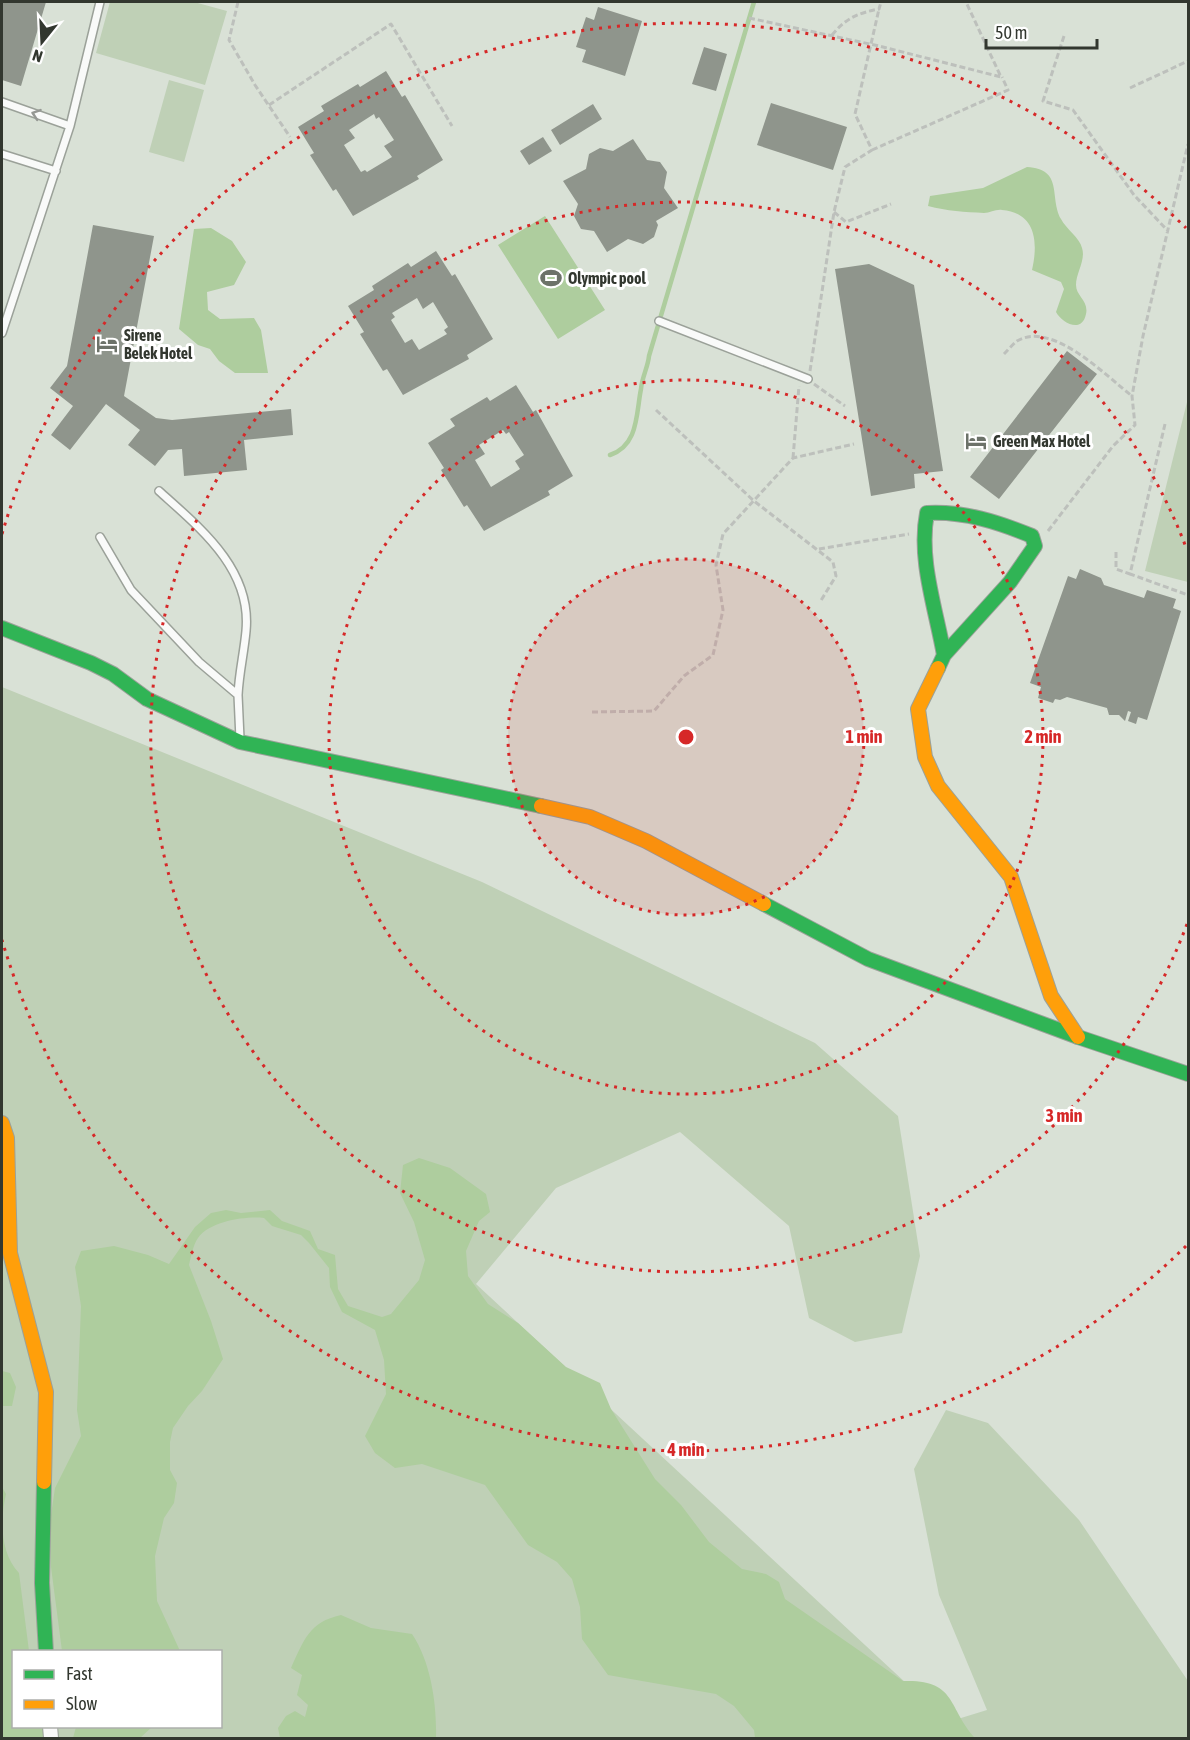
<svg xmlns="http://www.w3.org/2000/svg" width="1190" height="1740" font-family="'Asap Condensed',sans-serif">
<style>
.green{fill:#bfd0b6;fill-rule:evenodd}
.water{fill:#aecd9e}
.lines{fill:none;stroke-linecap:round;stroke-linejoin:round}
.stream{stroke:#aecd9e;stroke-width:4.5}
.building{fill:#8f958c;fill-rule:evenodd}
.lane-casing{stroke:#9ba199;stroke-width:10}
.street-casing{stroke:#9ba199;stroke-width:16}
.fast-casing{stroke:#9ba199;stroke-width:16}
.slow-casing{stroke:#9ba199;stroke-width:16}
.path{stroke:#bdc0bc;stroke-width:3;stroke-dasharray:6 3;stroke-linecap:butt}
.lane{stroke:#f9faf9;stroke-width:7}
.street{stroke:#f9faf9;stroke-width:14}
.fast{stroke:#30b455;stroke-width:14}
.slow{stroke:#ff9f0a;stroke-width:14}
.oneway{stroke:#969894}
.ring{fill:none;stroke:#d62828;stroke-width:3;stroke-dasharray:3 6}
.labels{text-anchor:middle;stroke-width:6;stroke-linejoin:round;paint-order:stroke}
.poi-label{font-size:16px;font-weight:bold;fill:#32372f;stroke:#fff;text-anchor:start}
.centre{fill:#d62828;stroke:#fff;stroke-width:3}
.ring-label{font-size:18px;text-anchor:middle;font-weight:bold;fill:#d62828;stroke:#fff;stroke-width:6;stroke-linejoin:round;paint-order:stroke}
</style>
<rect width="100%" height="100%" fill="#d9e1d6"/>
<path class="green" d="M 110,2 L 194,2 L 227,11 L 205,85 L 96,53 Z
M 169,80 L 204,90 L 184,162 L 149,152 Z
M 1188,398 L 1188,582 L 1145,571 Z
M 2,687 L 482,882 L 815,1043 L 898,1116 L 920,1256 L 902,1333 L 855,1342 L 809,1318 L 789,1226 L 680,1132 L 556,1188 L 476,1284 L 948,1722 L 987,1710 L 939,1595 L 914,1469 L 946,1410 L 988,1423 L 1079,1520 L 1188,1681 L 1188,1738 L 2,1738 ZM 14,1652 L 220,1652 L 220,1726 L 14,1726 Z"/>
<path class="water" d="M 1027,167 C 1064,169 1049,197 1061,219 C 1066,229 1080,238 1082,248 C 1086,260 1076,273 1076,285 C 1076,296 1089,301 1086,314 C 1082,334 1062,323 1056,312 L 1064,289 L 1061,282 L 1032,270 C 1038,244 1037,213 1002,210 C 996,209 990,213 984,213 C 965,212 947,211 928,206 L 930,196 L 983,188 Z
M 545,216 L 605,310 L 558,339 L 498,245 Z
M 211,228 L 232,241 L 246,262 L 234,285 L 207,292 L 208,310 L 220,319 L 254,318 L 261,330 L 268,373 L 235,373 L 219,361 L 210,349 L 198,345 L 179,329 L 194,229 Z
M 419,1158 L 450,1168 L 486,1194 L 490,1212 L 479,1221 L 466,1251 L 468,1276 L 488,1304 L 518,1323 L 566,1367 L 600,1383 L 611,1409 L 655,1479 L 681,1505 L 709,1542 L 742,1569 L 766,1574 L 779,1582 L 785,1599 L 903,1681 C 957,1679 947,1707 975,1738 L 755,1738 L 754,1730 L 734,1706 L 716,1694 L 608,1675 L 582,1639 L 580,1607 L 572,1579 L 557,1562 L 528,1545 L 485,1485 L 422,1464 L 395,1468 L 375,1453 L 365,1436 L 386,1394 L 384,1360 L 375,1330 L 342,1312 L 330,1287 L 329,1268 L 309,1243 L 301,1235 L 272,1226 L 264,1218 C 246,1216 210,1221 198,1238 C 193,1245 191,1257 189,1265 L 211,1321 L 223,1359 L 202,1391 L 188,1406 L 173,1428 L 170,1442 L 170,1470 L 177,1483 L 174,1503 L 164,1518 L 155,1556 L 157,1601 L 180,1651 L 62,1651 L 51,1567 L 51,1515 L 55,1488 L 81,1436 L 77,1410 L 81,1306 L 75,1267 L 81,1251 L 114,1246 L 148,1255 L 169,1264 L 195,1227 L 211,1213 L 226,1210 L 241,1213 L 270,1210 L 282,1221 L 310,1231 L 318,1249 L 335,1255 L 338,1289 L 348,1306 L 382,1317 L 391,1314 L 419,1280 L 425,1260 L 414,1222 L 400,1193 L 403,1165 Z
M 2,1371 L 10,1373 L 16,1387 L 12,1406 L 2,1406 Z
M 2,1487 L 6,1494 C 0,1520 0,1553 19,1573 L 29,1651 L 14,1652 L 14,1726 L 43,1727 L 45,1738 L 2,1738 Z
M 341,1615 L 371,1628 L 412,1634 C 431,1662 437,1705 436,1738 L 280,1738 L 278,1728 L 286,1716 L 295,1711 L 305,1717 L 308,1705 L 297,1695 L 302,1675 L 291,1668 C 304,1640 309,1622 341,1615 Z
M 76,1727 L 76,1726 L 152,1727 L 140,1738 L 73,1738 Z"/>
<g class="lines">
<path class="stream" d="M 610,455 C 639,445 636,413 641,389 C 642,377 648,367 649,356 L 754,2"/>
</g>
<path class="building" d="M 2,2 L 46,2 L 21,86 L 2,80 Z
M 598,7 L 642,21 L 625,76 L 582,62 L 586,50 L 576,47 L 586,17 L 594,20 Z
M 704,47 L 727,54 L 716,91 L 692,84 Z
M 386,71 L 402,97 L 405,95 L 443,160 L 417,176 L 419,179 L 353,216 L 336,189 L 333,191 L 310,155 L 314,153 L 298,127 L 324,111 L 321,106 L 358,84 L 360,87 ZM 374,114 L 376,119 L 379,117 L 394,140 L 384,146 L 392,157 L 367,172 L 365,170 L 361,172 L 344,145 L 355,138 L 349,130 Z
M 771,103 L 847,127 L 833,170 L 757,145 Z
M 593,104 L 602,119 L 560,145 L 551,130 Z
M 543,137 L 552,151 L 529,165 L 520,151 Z
M 633,139 L 647,160 L 660,162 L 667,172 L 664,188 L 678,208 L 656,221 L 658,225 L 654,237 L 643,244 L 628,239 L 607,252 L 594,231 L 581,229 L 574,216 L 578,204 L 563,181 L 586,169 L 589,154 L 600,148 L 613,151 Z
M 93,225 L 154,236 L 124,396 L 156,418 L 172,420 L 291,409 L 293,435 L 244,440 L 247,470 L 184,476 L 182,449 L 168,450 L 155,466 L 128,445 L 140,430 L 106,404 L 70,450 L 51,435 L 73,406 L 50,388 L 67,366 Z
M 436,251 L 452,276 L 455,274 L 493,339 L 467,355 L 469,359 L 403,395 L 387,369 L 383,371 L 360,334 L 364,332 L 348,306 L 374,290 L 372,286 L 408,263 L 411,267 ZM 417,298 L 423,309 L 433,302 L 448,327 L 444,330 L 447,334 L 419,350 L 412,339 L 405,343 L 391,320 L 395,317 L 392,313 Z
M 869,264 L 914,285 L 943,471 L 914,474 L 915,488 L 871,496 L 835,269 Z
M 1067,351 L 1097,374 L 999,499 L 970,477 Z
M 516,385 L 533,412 L 536,410 L 573,476 L 548,491 L 550,495 L 484,531 L 467,505 L 464,507 L 441,470 L 444,468 L 428,443 L 455,426 L 450,419 L 487,397 L 490,401 ZM 503,430 L 506,434 L 509,432 L 524,455 L 515,461 L 520,469 L 491,487 L 475,460 L 485,454 L 479,445 Z
M 1080,569 L 1101,578 L 1104,585 L 1144,598 L 1147,590 L 1176,599 L 1173,608 L 1181,611 L 1147,720 L 1138,717 L 1136,724 L 1128,721 L 1131,712 L 1128,711 L 1125,721 L 1119,715 L 1109,715 L 1107,708 L 1067,697 L 1060,700 L 1055,699 L 1053,703 L 1038,698 L 1041,687 L 1030,683 L 1068,576 L 1076,579 Z"/>
<g class="lines">
<defs>
<path id="lane" d="M 2,102 L 70,126
M 2,154 L 56,171
M 659,321 L 808,379
M 2,333 L 70,126 L 100,2
M 100,537 L 131,590 L 199,662 L 238,695 C 239,673 244,653 246,631 C 252,569 200,528 159,491
M 238,695 L 240,739"/>
<path id="street" d="M 50,1726 L 51,1738"/>
<path id="fast" d="M 2,628 L 91,663 L 113,674 L 147,699 L 240,742 L 541,806
M 938,668 L 944,655 L 1010,582 L 1035,546 L 1032,536 C 998,522 964,511 927,513 C 918,559 936,609 944,655
M 764,904 L 868,959 L 1078,1037 L 1188,1074
M 44,1482 L 42,1583 L 46,1652"/>
<path id="slow" d="M 938,668 L 918,709 L 925,757 L 938,786 L 1011,877 L 1051,996 L 1078,1037
M 541,806 L 590,817 L 646,841 L 764,904
M 2,1123 L 7,1138 L 10,1253 L 46,1392 L 44,1482"/>
</defs>
<use href="#lane" class="lane-casing"/>
<use href="#street" class="street-casing"/>
<use href="#fast" class="fast-casing"/>
<use href="#slow" class="slow-casing"/>
<path class="path" d="M 238,2 L 229,40 L 255,85 L 290,137
M 749,18 L 879,46 L 1001,77 L 966,2
M 832,35 C 846,18 858,13 879,9 L 881,2
M 1064,36 L 1043,101 L 1073,110 L 1134,195 L 1168,231
M 1130,88 L 1188,61
M 269,105 L 391,24 L 452,126
M 872,150 L 1008,90 L 1002,77
M 834,212 L 846,222 L 891,204
M 1004,354 C 1008,350 1013,344 1017,341 C 1052,320 1106,376 1132,396
M 810,371 L 834,212 L 845,167 L 872,150 L 855,114 L 879,9
M 814,384 L 845,406
M 656,410 L 754,501 L 833,562 L 836,576 L 820,602
M 1165,424 L 1130,574 L 1188,595
M 793,458 L 799,386
M 1048,531 L 1113,446 L 1135,425 L 1132,396 L 1143,336 L 1188,144
M 819,549 L 909,534
M 1116,552 L 1116,569 L 1130,574
M 592,712 L 654,711 L 684,676 L 713,655 L 723,610 L 716,565 L 723,534 L 793,458 L 854,444"/>
<use href="#lane" class="lane"/>
<use href="#street" class="street"/>
<use href="#fast" class="fast"/>
<use href="#slow" class="slow"/>
</g>
<defs><path id="oneway-chevron" d="M-2-3.5L2.5 0L-2 3.5" fill="none" stroke-width="1.6" stroke-linecap="round" stroke-linejoin="round" transform="scale(1.5)"/></defs>
<use class="oneway" href="#oneway-chevron" transform="translate(36 114) rotate(-161)"/>
<circle cx="686" cy="737" r="178" fill="#d62828" fill-opacity=".12"/>
<g class="ring">
<circle cx="686" cy="737" r="178"/>
<circle cx="686" cy="737" r="357"/>
<path d="M1187 924A535 535 0 1 1 1187 550"/>
<path d="M1186 1246A713 713 0 0 1 2 940M2 534A713 713 0 0 1 1186 228"/>
</g>
<defs>
<symbol id="stadium-bare" viewBox="-9 -9 18 18"><path d="M0-5a6.5 5 0 1 0 0 10a6.5 5 0 1 0 0-10ZM-3.5-1.8h7v3.6h-7Z" fill="#6c7269" stroke="#fff" stroke-width="2.5" paint-order="stroke"/></symbol>
<symbol id="hotel-bare" viewBox="-9 -9 18 18"><path d="M-6-4.5h1.5V1H6V5H4.5V3h-9V5H-6ZM-4 0a1.8 1.8 0 1 1 3.6 0ZM.5 0V-2.5h3Q6-2.5 6 0Z" fill="#6c7269" stroke="#fff" stroke-width="2.5" paint-order="stroke"/></symbol>
</defs>
<g fill-rule="evenodd">
<use href="#stadium-bare" x="536" y="263" width="30" height="30"/>
<use href="#hotel-bare" x="92" y="329" width="30" height="30"/>
<use href="#hotel-bare" x="961" y="426" width="30" height="30"/>
</g>
<g class="labels">
<g class="poi-label">
<text x="568" y="284">Olympic pool</text>
<text x="124" y="341">Sirene<tspan x="124" dy="18">Belek Hotel</tspan></text>
<text x="993" y="447">Green Max Hotel</text>
</g>
</g>
<circle cx="686" cy="737" r="9" class="centre"/>
<g class="ring-label">
<text x="864" y="743">1 min</text>
<text x="1043" y="743">2 min</text>
<text x="1064" y="1122">3 min</text>
<text x="686" y="1456">4 min</text>
</g>
<rect width="1190" height="1740" fill="none" stroke="#32372f" stroke-width="6"/>
<rect x="12" y="1650" width="210" height="78" fill="#ffffff" stroke="#adafac" stroke-width="1.5"/>
<rect x="24" y="1670" width="30" height="9" fill="#30b455" stroke="#adafac" stroke-width="1.5"/>
<text x="66" y="1680" font-size="18" fill="#32372f">Fast</text>
<rect x="24" y="1700" width="30" height="9" fill="#ff9f0a" stroke="#adafac" stroke-width="1.5"/>
<text x="66" y="1710" font-size="18" fill="#32372f">Slow</text>
<g transform="translate(42 42) rotate(198)" stroke="#ffffff" stroke-width="4.5" paint-order="stroke">
<path d="M0-4.5L10 22L0 15L-10 22Z" fill="#32372f"/>
<text y="-9" font-size="16" font-weight="bold" text-anchor="middle" fill="#32372f">N</text>
</g>
<path d="M986 39v9h111v-9" fill="none" stroke="#32372f" stroke-width="3"/>
<text x="995" y="39" font-size="18" fill="#32372f" stroke="#ffffff" stroke-width="4.5" paint-order="stroke">50 m</text>
</svg>
